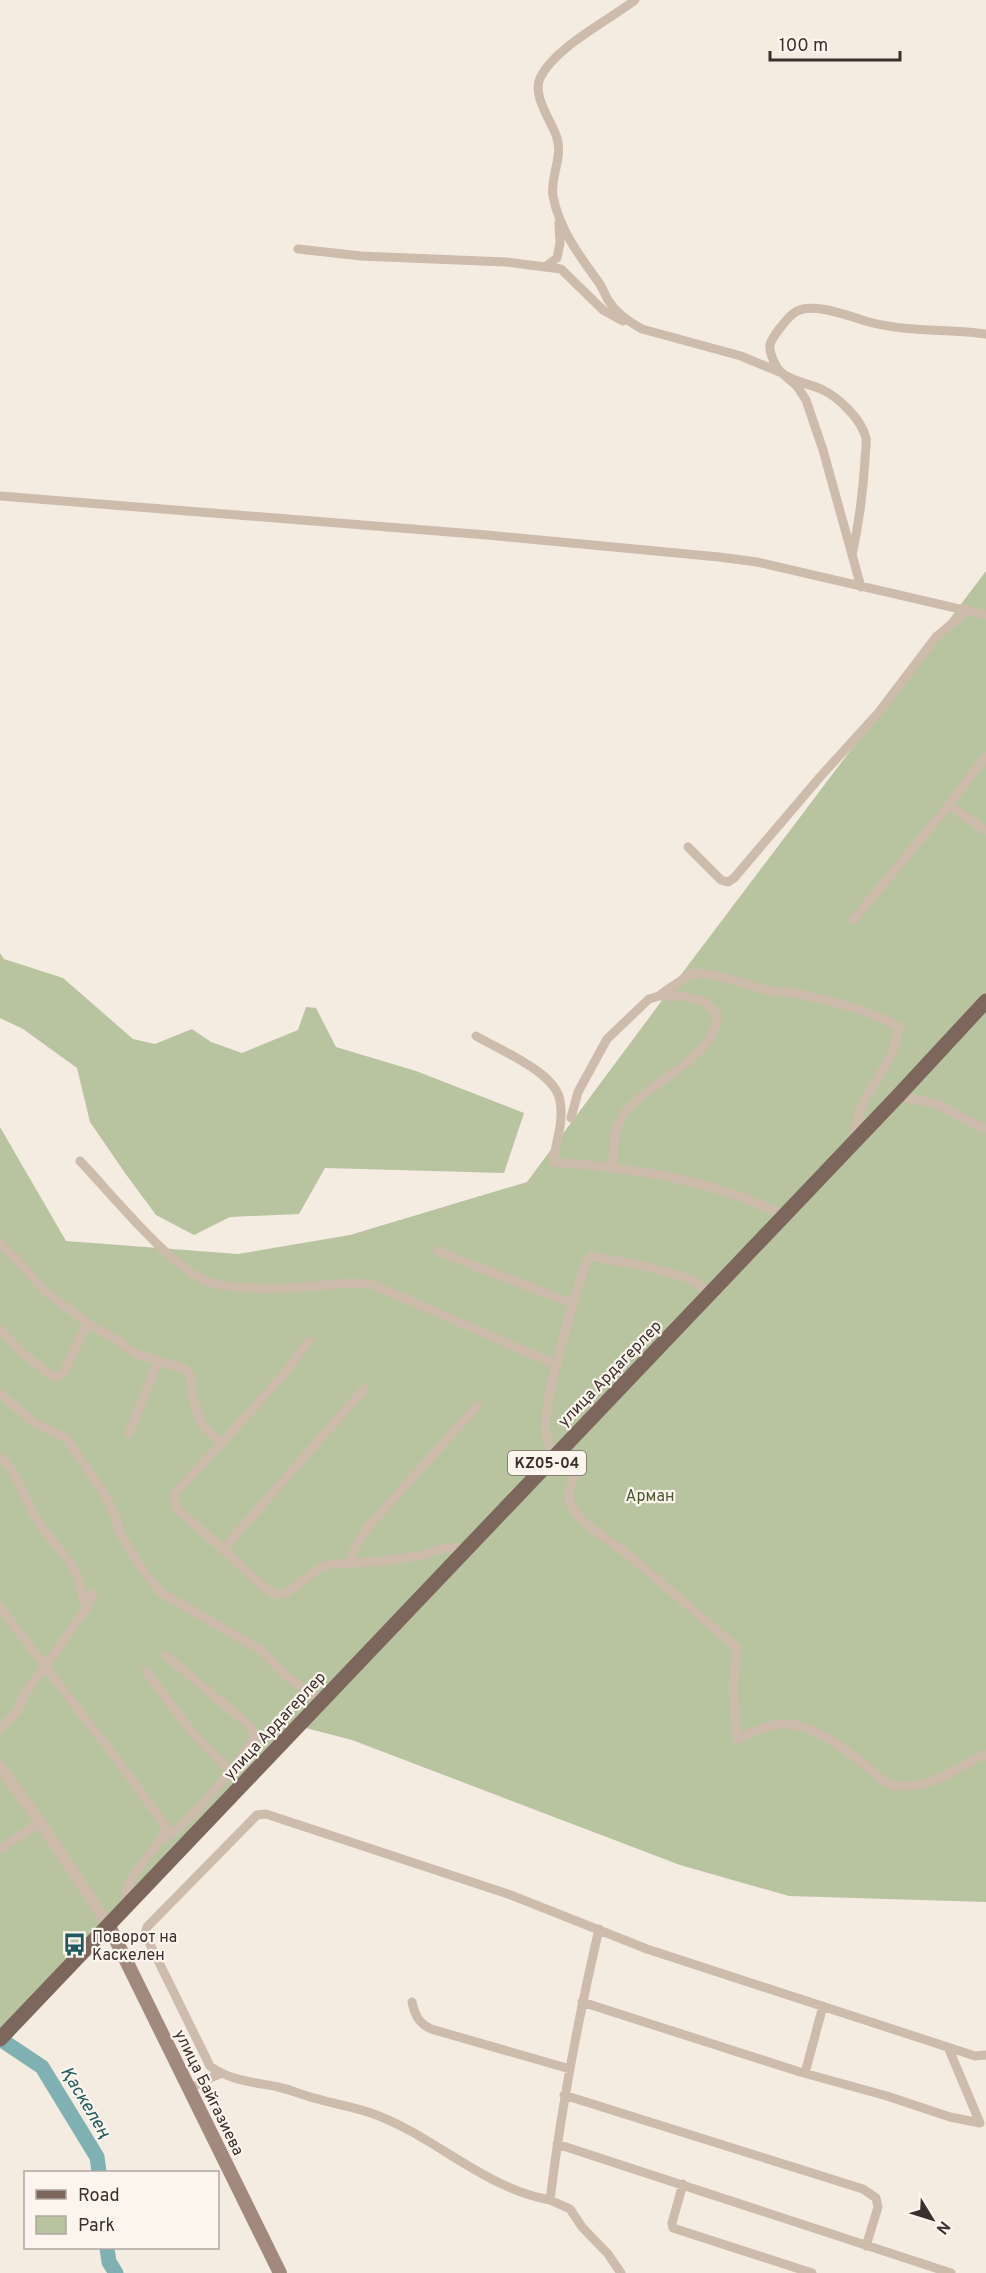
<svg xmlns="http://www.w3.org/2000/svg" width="986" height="2273" font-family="Overpass,sans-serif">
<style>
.green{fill:#b8c4a0}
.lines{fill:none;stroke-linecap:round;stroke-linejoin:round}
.river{stroke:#7fb0b2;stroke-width:15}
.minor{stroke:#cdbbac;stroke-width:9}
.tertiary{stroke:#cdbbac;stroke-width:12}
.secondary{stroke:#a18a7d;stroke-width:14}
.primary{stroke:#7d675c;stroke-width:15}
.labels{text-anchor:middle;stroke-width:4.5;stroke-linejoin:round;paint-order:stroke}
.shield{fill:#fbf5ee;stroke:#756b66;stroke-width:1.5}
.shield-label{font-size:15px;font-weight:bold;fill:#3b302b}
.street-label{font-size:16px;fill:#3b302b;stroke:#fbf5ee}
.park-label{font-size:16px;fill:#4a5a2e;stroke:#fbf5ee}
.poi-label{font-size:16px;fill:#3b302b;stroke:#fbf5ee;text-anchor:start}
.water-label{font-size:18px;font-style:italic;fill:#1f5a5e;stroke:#fbf5ee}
</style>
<rect width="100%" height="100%" fill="#f4ebe1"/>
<path class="green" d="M 986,571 L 986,1902 L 789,1896 L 680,1865 L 352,1740 L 298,1726 L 0,2039 L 0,1127 L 66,1241 L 238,1254 L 350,1235 L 527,1182 L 686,968 Z
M 0,953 L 4,959 L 63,978 L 133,1039 L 155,1044 L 192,1029 L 211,1042 L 242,1053 L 298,1030 L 306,1007 L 316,1008 L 336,1047 L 416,1071 L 524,1113 L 504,1173 L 325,1168 L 299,1214 L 230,1217 L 194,1235 L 156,1215 L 125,1173 L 90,1122 L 77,1068 L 23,1029 L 0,1018 Z"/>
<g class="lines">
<path class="river" d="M 0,2039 L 42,2067 L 97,2157 L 99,2172
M 107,2248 L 109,2262 L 116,2273"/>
<path class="minor" d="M 635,0 C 608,21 555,47 540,78 C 532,96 551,120 557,138 C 563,158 550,176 553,196 C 559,228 578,254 597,280 C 602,286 604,293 608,300 C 616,313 629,322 642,329 L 741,356 L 782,373 L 797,386 L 806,400 L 823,450 L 861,587
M 298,249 L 361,256 L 506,262 L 561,269 L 603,310 L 623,321
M 545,267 L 557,258 L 560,243 L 559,223
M 0,496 L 487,535 L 719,557 L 757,562 L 986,615
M 852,555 C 859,523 863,493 865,460 C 865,454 867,444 866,438 C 861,418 838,397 821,389 C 809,384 793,381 783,374 C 776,369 769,353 770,345 C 771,338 788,317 794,313 C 810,300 851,317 869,322 C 907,332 947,329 986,334
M 949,805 L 986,756
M 688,847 L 721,880 L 728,882 L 734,878 L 820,777 L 879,712 L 936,637 L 960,617 L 965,609
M 853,920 L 949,805 L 986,831
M 659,996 C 669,987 681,982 691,973 C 721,973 735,982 762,989 C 774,992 787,992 799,994 C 834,1002 868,1009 899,1027 C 895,1069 853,1096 855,1141
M 476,1036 C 499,1050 556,1072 560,1101 C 564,1121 556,1142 553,1162 C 632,1168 712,1179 783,1215
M 898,1096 L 937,1104 L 986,1130
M 571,1118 L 578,1092 L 607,1039 L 649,999 L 659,996 L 683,996 L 703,1001 L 717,1013 C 717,1062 641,1082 620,1120 C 612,1134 615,1151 612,1166
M 80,1161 C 109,1191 173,1271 210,1282 C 235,1290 263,1288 288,1288 C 319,1289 342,1279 374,1285 L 557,1365
M 0,1243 L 27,1270 L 43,1290 L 93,1327 L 113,1337 L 136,1354 L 185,1369 L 191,1377 L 192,1395 L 198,1415 L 205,1428 L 222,1443 L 282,1376 L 309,1341
M 437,1251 L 573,1304 C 565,1334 535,1421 550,1447 C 556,1458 569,1464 579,1470 C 570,1482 565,1495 573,1508 C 583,1526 606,1537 622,1550 C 661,1582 699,1615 737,1648 L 733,1688 L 737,1739 C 751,1733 765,1726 780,1724 C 813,1722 846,1750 870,1769 C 877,1775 887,1785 896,1786 C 932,1789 956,1768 986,1754
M 573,1304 L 586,1262 L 591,1256 L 648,1267 L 688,1278 L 710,1292
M 0,1329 L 20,1351 L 53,1377 L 59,1376 L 64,1372 L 87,1323
M 364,1389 L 223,1549 L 261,1585 L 276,1595 L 286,1593 L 320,1568 L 332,1564 L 384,1561 L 419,1556 L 444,1548 L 467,1548
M 0,1394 L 36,1424 L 66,1438 L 106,1497 L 116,1519 L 119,1532 L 142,1569 L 160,1592 L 262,1651 L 287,1677 L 322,1701
M 129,1433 L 158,1362
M 222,1443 L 175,1493 L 173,1498 L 178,1510 L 223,1549
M 349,1564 L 356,1546 L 368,1527 L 477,1406
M 0,1607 L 83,1716 L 117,1759 L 166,1827 C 158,1855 118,1876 128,1907
M 87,1608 L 93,1593
M 146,1671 L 191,1731 L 229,1770
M 0,1729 L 17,1711 L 24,1695 L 87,1608 C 81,1595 80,1580 73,1568 C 62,1549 45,1534 34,1515 C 23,1496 18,1473 1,1458
M 163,1840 C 189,1822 240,1764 255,1736 L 250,1726 L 165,1655
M 0,1849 L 40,1822
M 599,1929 C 578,2019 561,2109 550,2200 C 483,2188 434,2135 371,2113 C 354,2107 335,2104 318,2099 C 304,2096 292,2090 278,2087 C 254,2082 230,2081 210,2066 L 145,1934 L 147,1927 L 257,1815 L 266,1814 L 508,1894 L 647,1949 L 975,2056 L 986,2055
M 412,2002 C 415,2016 419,2023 431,2029 L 570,2069
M 582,2002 L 800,2072 L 887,2096 L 950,2117 L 980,2123 L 948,2047
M 805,2073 L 823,2006
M 190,2089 L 205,2080 L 220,2074
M 564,2095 L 863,2189 L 876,2198 L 878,2207 L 866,2246
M 557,2144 L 951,2273
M 683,2184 L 672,2223 L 673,2228 L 812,2273
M 550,2200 L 570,2209 L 582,2227 L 608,2254 L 621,2273"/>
<path class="tertiary" d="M 0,1767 L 40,1822 L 109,1926"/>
<path class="secondary" d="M 109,1926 L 280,2273"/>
<path class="primary" d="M 0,2039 L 898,1096 L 986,1001"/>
</g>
<defs>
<symbol id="bus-bare" viewBox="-9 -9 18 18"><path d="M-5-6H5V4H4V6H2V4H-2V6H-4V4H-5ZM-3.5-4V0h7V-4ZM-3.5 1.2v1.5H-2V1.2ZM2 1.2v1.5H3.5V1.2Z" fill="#1f5a5e" stroke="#fbf5ee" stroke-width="2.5" paint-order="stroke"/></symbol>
</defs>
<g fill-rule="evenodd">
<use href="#bus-bare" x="58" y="1928" width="33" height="33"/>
</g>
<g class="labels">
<rect class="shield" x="508" y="1451" width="78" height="24" rx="4.5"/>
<g class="shield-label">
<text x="547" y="1468">KZ05-04</text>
</g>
<g class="street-label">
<text transform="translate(609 1373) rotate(-46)" y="6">улица Ардагерлер</text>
<text transform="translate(274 1725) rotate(-47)" y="6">улица Ардагерлер</text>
<text transform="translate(210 2092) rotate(64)" y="6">улица Байгазиева</text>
</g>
<g class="park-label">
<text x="650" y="1501">Арман</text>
</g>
<g class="poi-label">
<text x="92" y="1942">Поворот на<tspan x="92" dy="18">Каскелен</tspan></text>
</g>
<g class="water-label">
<text transform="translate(86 2102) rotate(59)" y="6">Қаскелең</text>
</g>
</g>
<rect x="24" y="2171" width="195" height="78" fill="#fbf5ee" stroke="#aea6a0" stroke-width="1.5"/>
<rect x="36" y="2190" width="30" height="9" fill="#7d675c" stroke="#aea6a0" stroke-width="1.5"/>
<text x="78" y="2201" font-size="18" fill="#3b302b">Road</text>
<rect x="36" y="2216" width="30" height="18" fill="#b8c4a0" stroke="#aea6a0" stroke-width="1.5"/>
<text x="78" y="2231" font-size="18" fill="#3b302b">Park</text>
<g transform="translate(932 2219) rotate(128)" stroke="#fbf5ee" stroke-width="4.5" paint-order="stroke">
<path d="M0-4.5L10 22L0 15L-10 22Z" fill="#3b302b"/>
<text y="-9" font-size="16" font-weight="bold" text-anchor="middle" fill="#3b302b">N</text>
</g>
<path d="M770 51v9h130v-9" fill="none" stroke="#3b302b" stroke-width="3"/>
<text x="779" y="51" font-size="18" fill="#3b302b" stroke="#fbf5ee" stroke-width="4.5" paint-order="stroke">100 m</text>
</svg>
